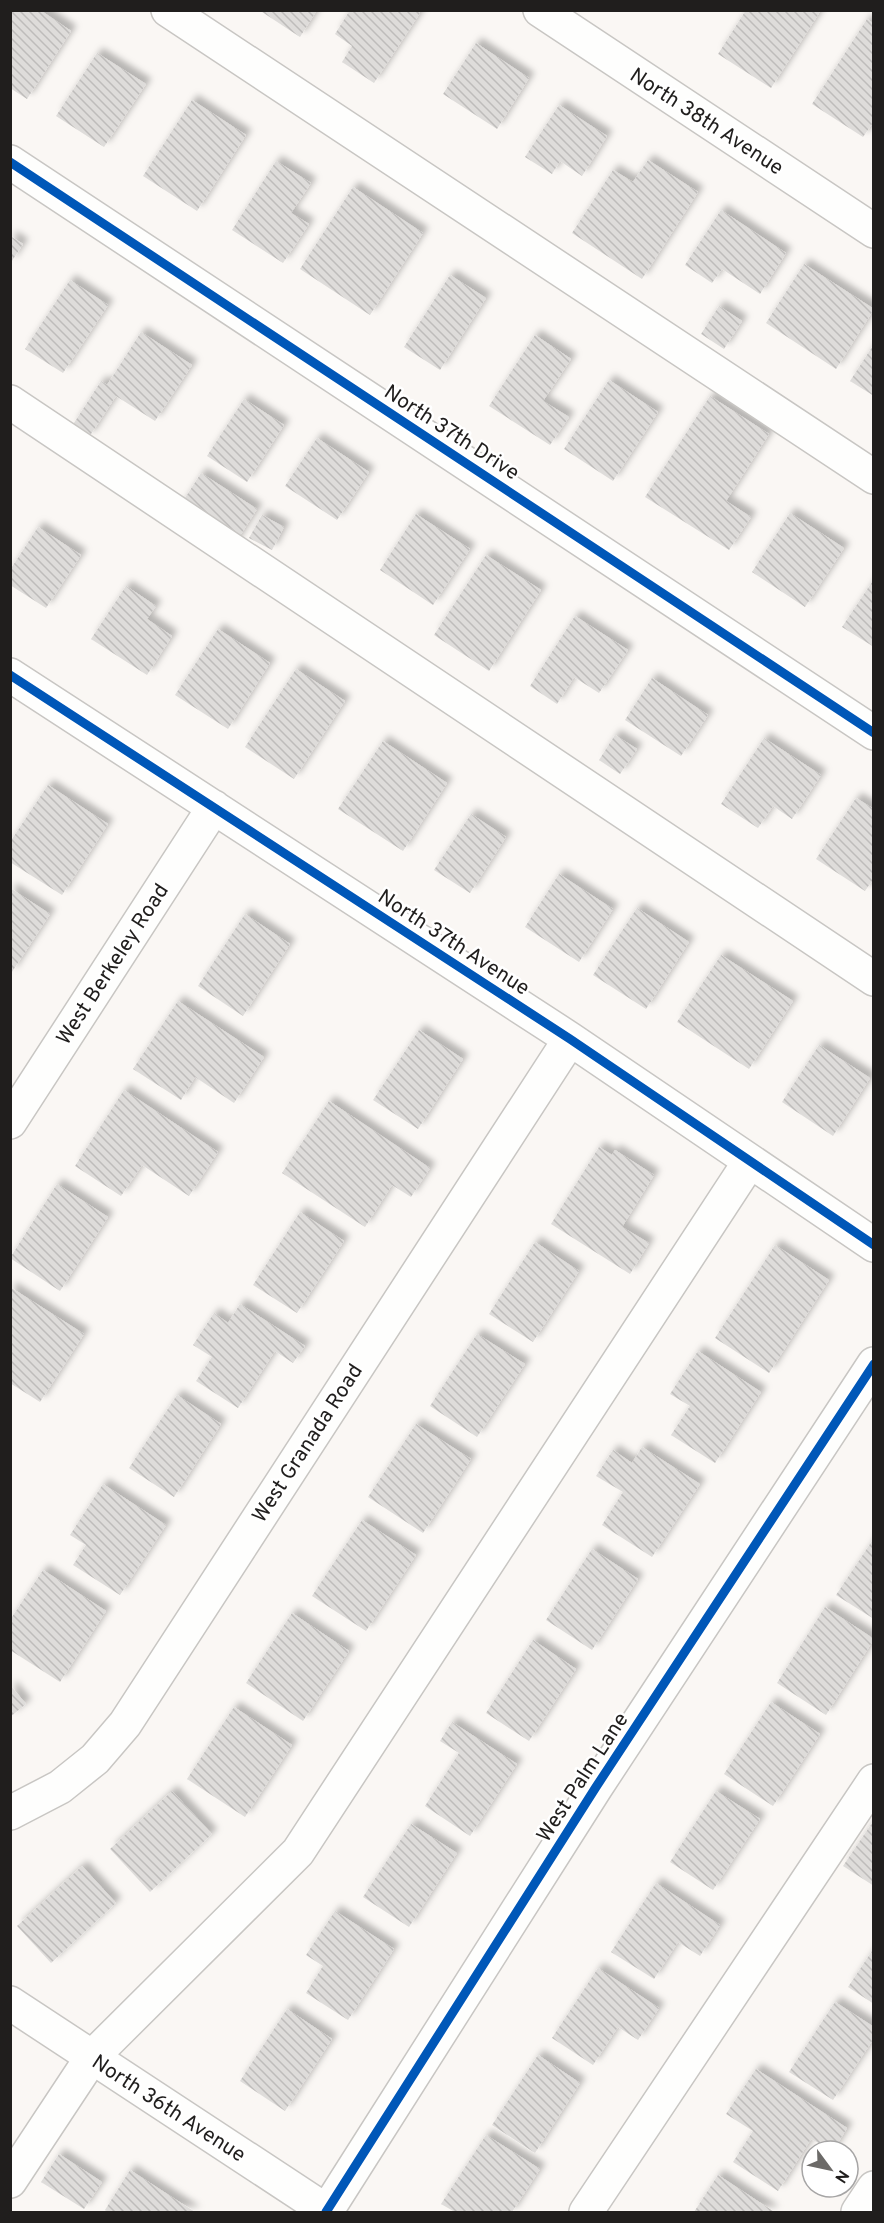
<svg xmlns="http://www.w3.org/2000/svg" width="884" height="2223" font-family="Overpass,sans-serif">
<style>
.building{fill:url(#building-back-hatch);filter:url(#shadow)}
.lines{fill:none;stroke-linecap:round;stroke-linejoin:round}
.minor-casing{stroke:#c8c6c3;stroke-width:36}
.minor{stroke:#fefefd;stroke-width:33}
.cycleway-casing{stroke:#fff;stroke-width:13}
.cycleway{stroke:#0057b8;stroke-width:9}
.labels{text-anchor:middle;stroke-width:5;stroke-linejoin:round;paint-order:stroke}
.street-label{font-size:21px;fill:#201e1d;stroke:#fff}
</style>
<defs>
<pattern id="building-back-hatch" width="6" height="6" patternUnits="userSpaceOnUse" patternTransform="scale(1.5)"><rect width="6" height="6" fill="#dedcda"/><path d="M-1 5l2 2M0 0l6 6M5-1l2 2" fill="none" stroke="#bebcbb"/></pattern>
<filter id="shadow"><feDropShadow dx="5.5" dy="-5.5" stdDeviation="3" flood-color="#0004"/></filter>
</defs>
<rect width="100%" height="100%" fill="#faf7f4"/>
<path class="building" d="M 10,10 L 40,10 L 71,31 L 27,99 L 10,88 Z
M 259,10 L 317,10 L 300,37 Z
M 350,10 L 416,10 L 420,13 L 374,83 L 342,62 L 352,46 L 335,34 Z
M 746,10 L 821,10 L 771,88 L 718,54 Z
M 867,19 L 874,24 L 874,121 L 863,137 L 812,104 Z
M 476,43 L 529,78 L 497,129 L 443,94 Z
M 97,53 L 146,84 L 104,147 L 56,116 Z
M 192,100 L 246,135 L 197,211 L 143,176 Z
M 559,105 L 607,136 L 582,176 L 560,161 L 552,174 L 525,157 Z
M 648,160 L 698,192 L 642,279 L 572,233 L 613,170 L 633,182 Z
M 276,161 L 311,183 L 291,213 L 309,224 L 283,263 L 232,230 Z
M 353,187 L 423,233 L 370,315 L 300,269 Z
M 721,210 L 786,253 L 760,294 L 722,269 L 712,283 L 685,265 Z
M 10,236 L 23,244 L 10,264 Z
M 804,264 L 874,309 L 836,369 L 766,323 Z
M 450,275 L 486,298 L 440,370 L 404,347 Z
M 70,280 L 108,305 L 63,373 L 25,349 Z
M 719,306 L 742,321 L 724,349 L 701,334 Z
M 141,332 L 192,365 L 155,421 L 116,396 L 89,437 L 72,426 L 101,381 L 107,385 Z
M 535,335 L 571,359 L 543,401 L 569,417 L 550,445 L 489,406 Z
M 874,344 L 874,396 L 850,381 Z
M 609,380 L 658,412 L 613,481 L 564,449 Z
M 710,396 L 769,434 L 726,501 L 751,517 L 729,550 L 645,497 Z
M 244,399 L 284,425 L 247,482 L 207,456 Z
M 317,438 L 369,472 L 337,520 L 285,486 Z
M 201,473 L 257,509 L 234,545 L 178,509 Z
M 790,513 L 844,548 L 805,607 L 752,572 Z
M 416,514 L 470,549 L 433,605 L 380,570 Z
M 262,515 L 284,527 L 272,550 L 249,538 Z
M 38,527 L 81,555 L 46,608 L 10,585 L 10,570 Z
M 486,555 L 541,590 L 489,671 L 434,635 Z
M 874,579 L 874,647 L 842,627 Z
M 126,586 L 156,606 L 147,619 L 172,636 L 147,675 L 91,639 Z
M 575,616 L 628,650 L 599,693 L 574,677 L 557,704 L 530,686 Z
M 218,629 L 270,663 L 228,729 L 175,695 Z
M 296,669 L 345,701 L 294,779 L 245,747 Z
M 652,678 L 708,715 L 681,756 L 625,720 Z
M 615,735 L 637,749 L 620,774 L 599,760 Z
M 764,738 L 821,775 L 792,819 L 773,806 L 758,828 L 721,804 Z
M 383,741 L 447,783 L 403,851 L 338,809 Z
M 48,785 L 108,824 L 62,895 L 10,862 L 10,842 Z
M 856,798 L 874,809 L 874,878 L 865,891 L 816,859 Z
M 471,814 L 506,837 L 470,893 L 434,870 Z
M 559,874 L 613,909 L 579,962 L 525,927 Z
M 10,888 L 50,914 L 10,975 Z
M 637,908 L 689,942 L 646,1009 L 593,975 Z
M 245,914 L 290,944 L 243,1016 L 198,986 Z
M 721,955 L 793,1001 L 749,1069 L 677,1022 Z
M 178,1001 L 264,1057 L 234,1103 L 195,1077 L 181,1100 L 133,1069 Z
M 419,1030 L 463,1059 L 418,1129 L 373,1100 Z
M 819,1045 L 870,1078 L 833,1136 L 782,1102 Z
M 124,1090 L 218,1152 L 189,1196 L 142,1165 L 121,1196 L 75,1166 Z
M 329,1101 L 430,1168 L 411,1197 L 392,1185 L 365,1227 L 282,1173 Z
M 599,1147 L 612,1155 L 615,1150 L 654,1175 L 622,1227 L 649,1243 L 630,1274 L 551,1224 Z
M 57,1184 L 108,1217 L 60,1291 L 10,1258 Z
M 300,1212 L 344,1241 L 297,1313 L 253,1285 Z
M 535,1242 L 579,1271 L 533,1342 L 489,1314 Z
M 775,1245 L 829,1280 L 769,1373 L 715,1338 Z
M 10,1287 L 84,1334 L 40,1402 L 10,1383 Z
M 240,1304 L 305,1346 L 293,1363 L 275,1351 L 238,1408 L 196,1381 L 212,1357 L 193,1345 L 214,1313 L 228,1323 Z
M 477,1334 L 525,1364 L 477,1437 L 430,1406 Z
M 698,1351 L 761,1392 L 715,1463 L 671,1435 L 690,1406 L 670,1394 Z
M 177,1395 L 221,1424 L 174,1497 L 129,1468 Z
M 416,1424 L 471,1459 L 423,1533 L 368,1497 Z
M 642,1447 L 700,1484 L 652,1557 L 602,1525 L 623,1492 L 596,1476 L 613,1450 L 632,1463 Z
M 103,1484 L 166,1525 L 120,1595 L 73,1565 L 86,1545 L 70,1535 Z
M 362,1520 L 416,1555 L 366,1631 L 312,1596 Z
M 874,1538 L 874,1619 L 836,1595 Z
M 592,1549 L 638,1579 L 592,1650 L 546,1620 Z
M 43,1570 L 106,1611 L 60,1682 L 10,1650 L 10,1620 Z
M 825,1607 L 874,1639 L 826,1715 L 777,1683 Z
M 292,1613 L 349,1651 L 303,1721 L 246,1683 Z
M 533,1640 L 576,1669 L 529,1741 L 486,1713 Z
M 10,1685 L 26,1704 L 10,1717 Z
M 771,1702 L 820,1734 L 773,1806 L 724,1774 Z
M 234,1707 L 292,1745 L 245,1817 L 187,1779 Z
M 452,1722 L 517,1764 L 470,1836 L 425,1806 L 459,1753 L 440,1741 Z
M 172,1791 L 212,1834 L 150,1892 L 110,1849 Z
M 716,1791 L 760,1819 L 713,1890 L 670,1862 Z
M 874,1820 L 874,1886 L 843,1866 Z
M 411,1824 L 457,1853 L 409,1927 L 363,1897 Z
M 82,1866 L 116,1903 L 51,1963 L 17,1926 Z
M 656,1883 L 720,1925 L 700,1956 L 678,1942 L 654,1979 L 611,1952 Z
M 335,1911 L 394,1949 L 348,2020 L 306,1993 L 323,1966 L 306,1955 Z
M 874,1948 L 874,2004 L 848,1987 Z
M 598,1968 L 659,2008 L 638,2040 L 618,2027 L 593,2065 L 552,2038 Z
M 835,2002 L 874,2027 L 874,2038 L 833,2100 L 789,2072 Z
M 287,2009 L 332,2039 L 285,2111 L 240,2081 Z
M 538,2055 L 580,2083 L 535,2153 L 492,2125 Z
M 756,2069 L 847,2128 L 833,2151 L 811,2139 L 778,2191 L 733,2162 L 753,2131 L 726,2114 Z
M 486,2135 L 540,2169 L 512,2212 L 455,2212 L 441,2204 Z
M 59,2154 L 102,2182 L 84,2209 L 41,2182 Z
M 130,2170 L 195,2212 L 108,2212 L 105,2210 Z
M 718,2175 L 773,2211 L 772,2212 L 694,2212 Z"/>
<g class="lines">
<defs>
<path id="minor" d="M 168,10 L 874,477
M 540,10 L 874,231
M 10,162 L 874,733
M 10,402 L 874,979
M 10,675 L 570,1039 L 874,1245
M 10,1122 L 214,807
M 10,1813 L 60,1787 L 95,1759 L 125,1724 L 570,1039
M 10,2003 L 328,2212
M 10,2181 L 92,2057 L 298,1852 L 750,1161
M 326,2212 L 596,1787 L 874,1364
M 586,2212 L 874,1781
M 858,2212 L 874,2188"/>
</defs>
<use href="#minor" class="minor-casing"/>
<use href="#minor" class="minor"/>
<defs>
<path id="cycleway" d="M 10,162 L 874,733
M 10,675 L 570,1039 L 874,1245
M 326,2212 L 596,1787 L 874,1364"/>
</defs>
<use href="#cycleway" class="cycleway-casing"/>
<use href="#cycleway" class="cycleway"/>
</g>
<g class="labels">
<g class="street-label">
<text transform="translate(707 121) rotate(33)" y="7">North 38th Avenue</text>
<text transform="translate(452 432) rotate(33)" y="7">North 37th Drive</text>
<text transform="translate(454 942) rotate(33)" y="7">North 37th Avenue</text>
<text transform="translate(112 964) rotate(-57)" y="7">West Berkeley Road</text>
<text transform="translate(307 1443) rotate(-57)" y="7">West Granada Road</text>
<text transform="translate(582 1777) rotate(-57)" y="7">West Palm Lane</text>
<text transform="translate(169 2108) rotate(33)" y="7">North 36th Avenue</text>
</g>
</g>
<rect width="884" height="2223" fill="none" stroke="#201e1d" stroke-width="24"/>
<g transform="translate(830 2169) rotate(123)"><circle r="28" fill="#ffffff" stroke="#a6a5a5" stroke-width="1.5"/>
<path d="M0-4.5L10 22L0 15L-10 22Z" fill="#6c6a68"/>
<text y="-9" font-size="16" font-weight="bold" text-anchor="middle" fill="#201e1d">N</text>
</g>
</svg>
